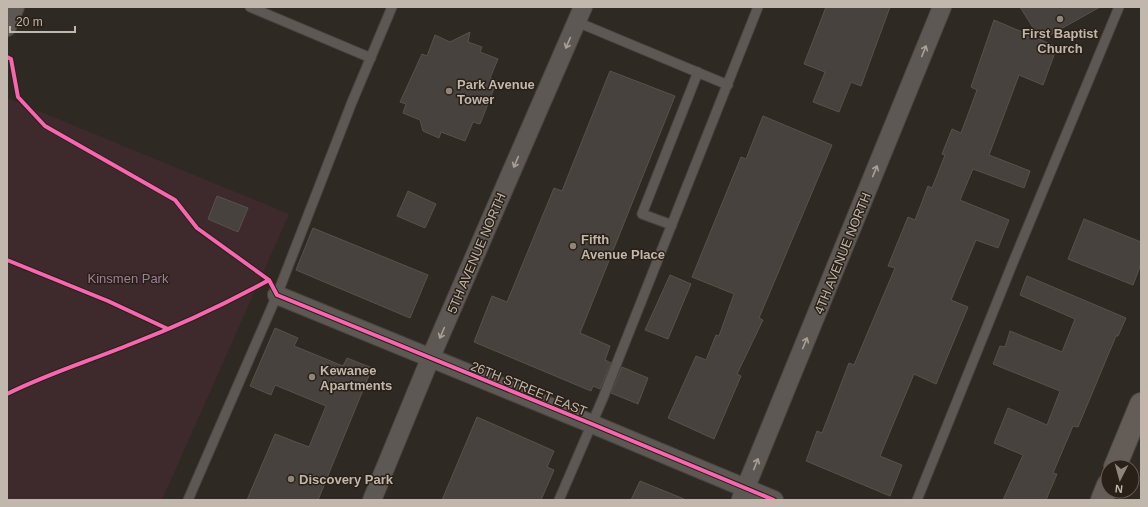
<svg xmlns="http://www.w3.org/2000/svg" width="1148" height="507" font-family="Arial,sans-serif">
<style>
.green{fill:#3e2a2d}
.building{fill:#48423e;stroke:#58514b}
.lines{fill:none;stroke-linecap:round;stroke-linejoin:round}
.lane-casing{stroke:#494440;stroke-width:11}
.street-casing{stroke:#494440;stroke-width:20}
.secondary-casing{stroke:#4c4641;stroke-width:24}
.lane{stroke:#5e5854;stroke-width:9}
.street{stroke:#5e5854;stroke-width:18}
.secondary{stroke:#635c57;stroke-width:22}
.cycleway-casing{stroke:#292018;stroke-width:6}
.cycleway{stroke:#f766af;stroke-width:4}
.oneway{stroke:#a99f96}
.poi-dot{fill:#8f857c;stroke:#292018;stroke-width:1.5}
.labels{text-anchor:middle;stroke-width:3;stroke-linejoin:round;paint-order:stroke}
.poi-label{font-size:13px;font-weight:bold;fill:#c2b7ac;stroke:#292018;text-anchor:start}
.street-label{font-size:13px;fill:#c2b7ac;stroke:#292018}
.park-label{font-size:13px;fill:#a17d9c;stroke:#292018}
</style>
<rect width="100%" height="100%" fill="#2f2924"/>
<path class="green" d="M 7,98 L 289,214 L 162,500 L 7,500 Z"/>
<path class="building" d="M 826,7 L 890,7 L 861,86 L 851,82 L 839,112 L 813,102 L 825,72 L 804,64 Z
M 1020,7 L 1100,7 L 1041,40 L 1057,47 L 1043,85 L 1019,75 L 989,155 L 1030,171 L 1024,188 L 973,169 L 960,200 L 1009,220 L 998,248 L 976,240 L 951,300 L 968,307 L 936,384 L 914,374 L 880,456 L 902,465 L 890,496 L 806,461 L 817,431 L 822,433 L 849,363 L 854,365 L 895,268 L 888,266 L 908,217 L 915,220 L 928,186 L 932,188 L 945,155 L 942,154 L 952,129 L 961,133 L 977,90 L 971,87 L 994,20 L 1041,40 Z
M 470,32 L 468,42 L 482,47 L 480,52 L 498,59 L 490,78 L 497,81 L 480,124 L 473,122 L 465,141 L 441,132 L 439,138 L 423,131 L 420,120 L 403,113 L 406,104 L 400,102 L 422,54 L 427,56 L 435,35 L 450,42 Z
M 610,71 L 675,96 L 580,333 L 610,346 L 605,360 L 611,363 L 600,389 L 593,386 L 591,391 L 474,342 L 492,296 L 507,302 L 554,188 L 562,191 Z
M 763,116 L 832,145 L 759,318 L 763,320 L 737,374 L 741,376 L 714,439 L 668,418 L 696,356 L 706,360 L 716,335 L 719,336 L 734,294 L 692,277 L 741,157 L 746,159 Z
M 408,191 L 436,204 L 425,228 L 397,216 Z
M 217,196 L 248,208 L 238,232 L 208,219 Z
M 1084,219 L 1141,242 L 1141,264 L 1133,285 L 1068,259 Z
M 313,228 L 428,275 L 410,318 L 296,270 Z
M 670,275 L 691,284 L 668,339 L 645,330 Z
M 1027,276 L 1126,318 L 1118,336 L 1116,336 L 1078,427 L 1073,426 L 1053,473 L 1057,474 L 1046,500 L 1003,500 L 1023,455 L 994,443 L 1008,408 L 1047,425 L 1060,391 L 993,364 L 1000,346 L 1005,347 L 1010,331 L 1062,352 L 1075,319 L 1020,295 Z
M 275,328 L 298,338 L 294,346 L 343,366 L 347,358 L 372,368 L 318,500 L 247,500 L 275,434 L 309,447 L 326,406 L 275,385 L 271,395 L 250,386 Z
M 622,367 L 648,378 L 638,404 L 611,393 Z
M 477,417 L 554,451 L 547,467 L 554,470 L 541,500 L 442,500 Z
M 640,481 L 684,499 L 684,500 L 631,500 Z"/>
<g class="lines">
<defs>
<path id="lane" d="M 250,7 L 371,58
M 577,22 L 728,85
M 672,225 L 642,214 L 698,72
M 188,500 L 277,295 L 352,102 L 392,7
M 559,500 L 603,398 L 758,7
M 917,500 L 1014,260 L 1119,7"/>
<path id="street" d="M 7,27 L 15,7
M 277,295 L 592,424 L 774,500
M 741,499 L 942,7
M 372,500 L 430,359 L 583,7"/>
<path id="secondary" d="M 1115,467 L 1141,404
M 1102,500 L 1108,485"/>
</defs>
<use href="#lane" class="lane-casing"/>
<use href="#street" class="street-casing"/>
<use href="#secondary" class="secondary-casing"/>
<use href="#lane" class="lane"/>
<use href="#street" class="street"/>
<use href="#secondary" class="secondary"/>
<defs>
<path id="cycleway" d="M 7,57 L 11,59 L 18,97 L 45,126 L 175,200 L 197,228 L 269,280 L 277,295 L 592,424 L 774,500
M 7,260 L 108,301 L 168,329
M 7,394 C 47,374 89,361 131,344 C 178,326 225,304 269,280"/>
</defs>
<use href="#cycleway" class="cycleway-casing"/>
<use href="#cycleway" class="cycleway"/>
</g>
<defs><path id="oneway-shaft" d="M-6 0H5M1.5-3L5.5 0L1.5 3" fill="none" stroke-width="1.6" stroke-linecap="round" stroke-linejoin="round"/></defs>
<g class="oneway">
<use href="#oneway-shaft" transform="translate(568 43) rotate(113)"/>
<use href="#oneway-shaft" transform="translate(924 51) rotate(-68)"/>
<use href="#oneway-shaft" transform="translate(516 162) rotate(113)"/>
<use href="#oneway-shaft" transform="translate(875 171) rotate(-68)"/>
<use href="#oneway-shaft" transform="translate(442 333) rotate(113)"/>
<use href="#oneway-shaft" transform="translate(805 343) rotate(-68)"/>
<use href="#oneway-shaft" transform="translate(756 464) rotate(-68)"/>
</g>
<g class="poi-dot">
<circle cx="1060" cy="19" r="4"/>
<circle cx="449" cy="91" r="4"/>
<circle cx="573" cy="246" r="4"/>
<circle cx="312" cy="377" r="4"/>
<circle cx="291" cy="479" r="4"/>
</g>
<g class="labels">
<g class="poi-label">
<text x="1060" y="38" text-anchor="middle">First Baptist<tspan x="1060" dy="15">Church</tspan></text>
<text x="457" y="89">Park Avenue<tspan x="457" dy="15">Tower</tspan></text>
<text x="581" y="244">Fifth<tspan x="581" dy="15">Avenue Place</tspan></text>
<text x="320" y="375">Kewanee<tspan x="320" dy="15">Apartments</tspan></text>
<text x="299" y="484">Discovery Park</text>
</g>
<g class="street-label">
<text transform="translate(476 253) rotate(-67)" y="5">5TH AVENUE NORTH</text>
<text transform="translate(842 253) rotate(-68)" y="5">4TH AVENUE NORTH</text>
<text transform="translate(529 388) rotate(22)" y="5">26TH STREET EAST</text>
</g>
<g class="park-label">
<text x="128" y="283">Kinsmen Park</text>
</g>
</g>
<rect width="1148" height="507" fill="none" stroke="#c2b7ac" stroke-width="16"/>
<g transform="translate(1120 479) rotate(186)"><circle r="19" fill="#292018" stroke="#665c53"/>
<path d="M0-3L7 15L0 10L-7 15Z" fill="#8f857c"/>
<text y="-6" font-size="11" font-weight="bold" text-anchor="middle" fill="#c2b7ac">N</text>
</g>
<path d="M10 26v6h65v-6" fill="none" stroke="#c2b7ac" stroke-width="2"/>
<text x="16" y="26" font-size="12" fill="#c2b7ac" stroke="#292018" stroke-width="3" paint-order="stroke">20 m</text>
</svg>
